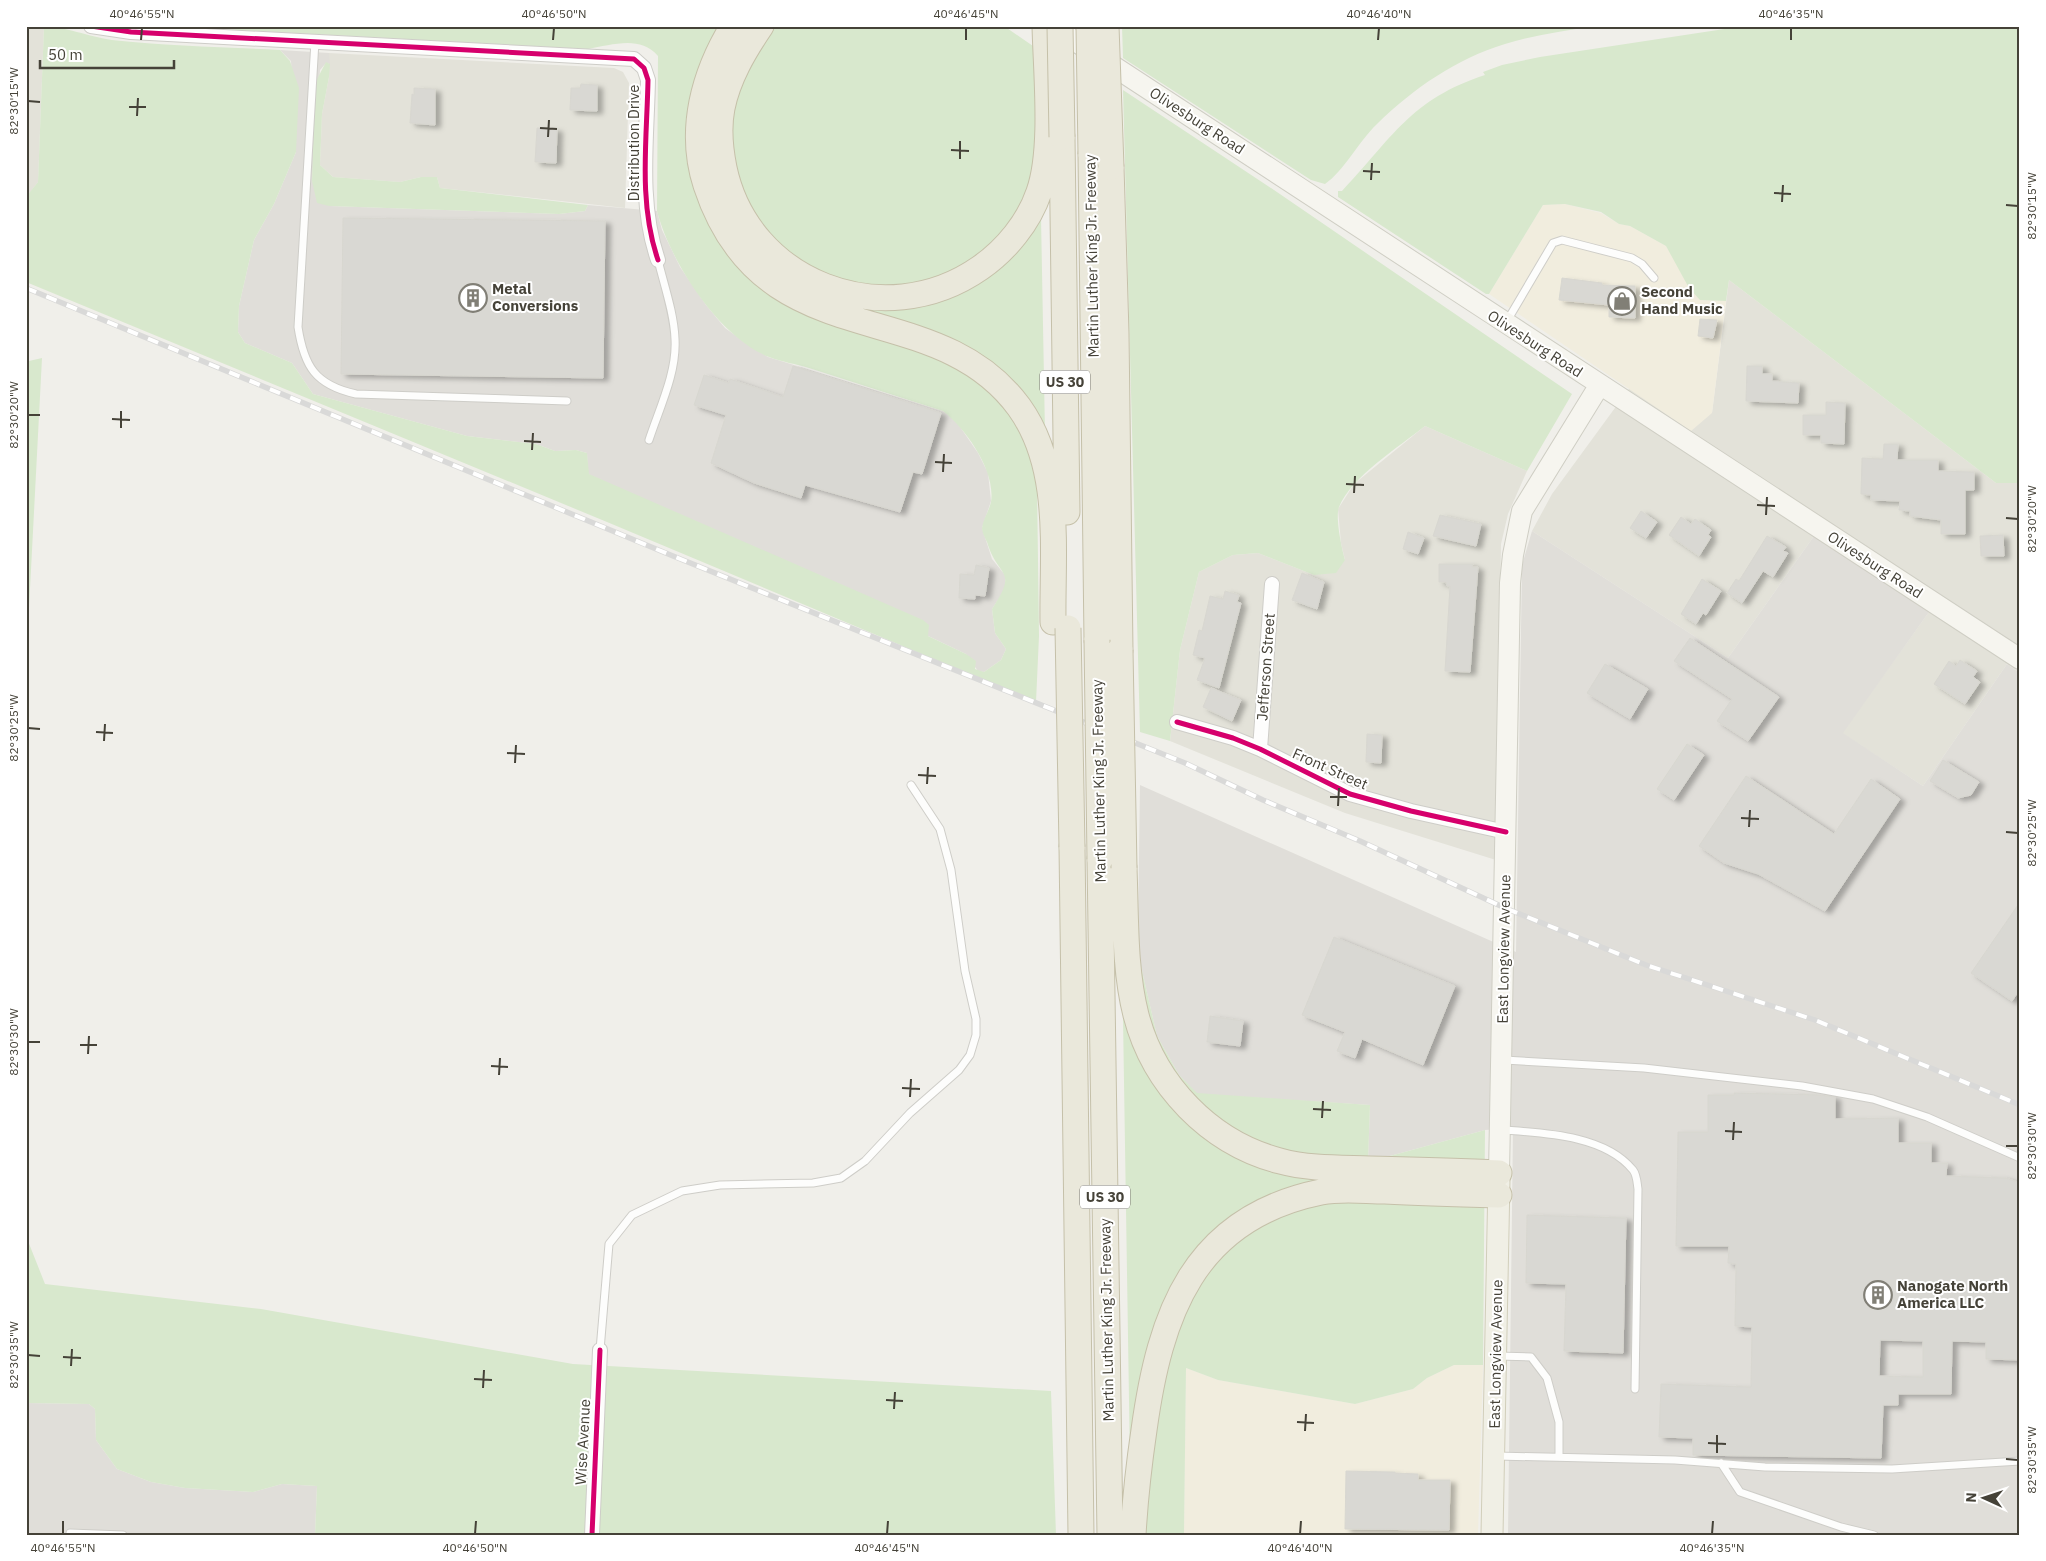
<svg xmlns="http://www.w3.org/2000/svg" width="2046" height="1561" font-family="'IBM Plex Sans',sans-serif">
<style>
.residential{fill:#e3e2d9}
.commercial{fill:#f1edde}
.industrial{fill:#e0ded9}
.green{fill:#d8e8cd}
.building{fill:#d9d8d3;stroke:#d8d7d0;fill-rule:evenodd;filter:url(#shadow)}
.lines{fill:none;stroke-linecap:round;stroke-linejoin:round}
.service-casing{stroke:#cecdc8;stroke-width:9}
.minor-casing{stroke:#cecdc8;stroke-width:16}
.secondary-casing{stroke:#cfcec4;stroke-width:22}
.primary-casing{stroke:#d1ceba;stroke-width:23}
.motorway-casing{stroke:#c5c0a9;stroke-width:27}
.service{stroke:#fdfdfc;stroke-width:7}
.minor{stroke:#fdfdfc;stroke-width:14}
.secondary{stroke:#f6f5ef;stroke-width:20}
.primary{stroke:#f0efe5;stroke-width:21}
.motorway{stroke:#eae8db;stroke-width:25}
.rail-casing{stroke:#d9d9d8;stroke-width:5.5}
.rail{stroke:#fff;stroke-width:4;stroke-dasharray:11;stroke-linecap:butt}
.motorway-bridge-casing{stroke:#c5c0a9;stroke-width:27;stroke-linecap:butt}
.motorway-bridge{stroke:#eae8db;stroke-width:25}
.cycleway-casing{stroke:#fff;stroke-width:8}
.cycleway{stroke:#d6006c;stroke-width:5}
.ticks{fill:none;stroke:#454238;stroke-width:2}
.labels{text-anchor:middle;stroke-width:4;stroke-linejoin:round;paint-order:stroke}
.shield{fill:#fff;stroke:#7d7b74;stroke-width:1}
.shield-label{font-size:14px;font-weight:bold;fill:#454238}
.street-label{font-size:15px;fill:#454238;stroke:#fff}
.poi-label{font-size:15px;font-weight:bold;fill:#454238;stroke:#fff;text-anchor:start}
.neatline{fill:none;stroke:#454238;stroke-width:2}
.ticks-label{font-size:12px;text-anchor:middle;fill:#454238}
</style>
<defs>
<filter id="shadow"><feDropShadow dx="5.5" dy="3" stdDeviation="2.5" flood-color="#0004"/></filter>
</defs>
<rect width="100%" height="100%" fill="#f0efea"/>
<path class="residential" d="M 26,26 L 44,26 L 38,182 L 26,198 Z
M 329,53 L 614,68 L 623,72 L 629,83 L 625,208 L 440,188 L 437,177 L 421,177 L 400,182 L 333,177 L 320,165 L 322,114 L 329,77 Z
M 1729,280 L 1996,483 L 2020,483 L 2020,673 L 2007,664 L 1923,786 L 1842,733 L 1929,612 L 1814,536 L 1728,658 L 1532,531 L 1552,494 L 1631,386 L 1712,413 Z
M 1425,426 L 1527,471 L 1508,514 L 1501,544 L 1496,860 L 1345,813 L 1170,741 L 1180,650 L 1199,572 L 1233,555 L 1258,553 L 1314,575 L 1345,560 L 1341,543 L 1338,509 L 1354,484 Z"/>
<path class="commercial" d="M 1565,204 L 1601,213 L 1619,224 L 1630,226 L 1666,246 L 1700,300 L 1726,301 L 1712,413 L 1691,431 L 1489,294 L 1543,205 Z
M 1454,1365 L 1483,1365 L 1478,1535 L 1184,1535 L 1186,1368 L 1218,1380 L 1355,1404 L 1413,1389 L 1427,1378 Z"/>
<path class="industrial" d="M 280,50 L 329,53 L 330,64 L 326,63 L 320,70 L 312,181 L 329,206 L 559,214 L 585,211 L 588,205 L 657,211 L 662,230 L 680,267 L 706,305 L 725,328 L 746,343 L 768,357 L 943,411 L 956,421 L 978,453 L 988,473 L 991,501 L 982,528 L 992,559 L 1005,575 L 1006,588 L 992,609 L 995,633 L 1006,649 L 1001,660 L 984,672 L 978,671 L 966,654 L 588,474 L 587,453 L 576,450 L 555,451 L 536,444 L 467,436 L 313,394 L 292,363 L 245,343 L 238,332 L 239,306 L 254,240 L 274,204 L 296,152 L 291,61 Z
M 1532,531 L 1728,658 L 1814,536 L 1929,612 L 1843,733 L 1923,786 L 2007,664 L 2020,673 L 2020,1535 L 1508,1535 L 1513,1128 L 1485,1130 L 1368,1162 L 1370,1105 L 1197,1094 L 1179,1075 L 1157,1036 L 1140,962 L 1138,931 L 1140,785 L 1516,952 L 1522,565 Z
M 26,1403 L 89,1404 L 95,1409 L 96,1440 L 117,1469 L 151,1482 L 185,1488 L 253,1492 L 282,1484 L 317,1486 L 315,1535 L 26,1535 Z"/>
<path class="green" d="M 44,26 C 63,26 90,37 112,40 C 167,46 224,47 280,50 L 290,61 L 299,88 L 296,152 L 274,204 L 254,240 L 239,306 L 238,332 L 245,343 L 292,363 L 313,394 L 467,436 L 536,444 L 555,451 L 576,450 L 587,453 L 589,474 L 923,620 L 929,625 L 928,636 L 966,654 L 976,661 L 975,669 L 984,672 L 1001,660 L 1006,649 L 995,633 L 992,609 C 1019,568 998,579 987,542 C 985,538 982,532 982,528 C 983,519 989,511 991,502 C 996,471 966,429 943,411 C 898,397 854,382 809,368 C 796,364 782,362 769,357 C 718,337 670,261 657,211 L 658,56 C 640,35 612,45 588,49 L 165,26 L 1004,26 L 1033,46 L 1041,217 L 1045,433 L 1037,484 L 1039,636 L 1036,702 L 607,522 L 26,282 L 26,197 L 38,182 Z
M 1122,26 L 1595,26 C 1565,31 1534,35 1505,44 C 1456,59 1414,88 1377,124 C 1359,141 1344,171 1325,184 L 1311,180 L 1123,58 Z
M 1744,26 L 2020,26 L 2020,483 L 1996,483 L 1729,280 L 1726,301 L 1700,300 L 1689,288 L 1666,246 L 1630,226 L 1619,224 L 1601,212 L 1565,204 L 1543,205 L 1489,294 L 1486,294 L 1338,197 L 1338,191 L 1342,191 C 1392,138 1411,99 1485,75 L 1483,72 L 1502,65 L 1540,57 Z
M 326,62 L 330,64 L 329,77 L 322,114 L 320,165 L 333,177 L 400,182 L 421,177 L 437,177 L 440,188 L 588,205 L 585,211 L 559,214 L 329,206 L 317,203 L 312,181 L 315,83 Z
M 1123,90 L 1274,190 L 1572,394 L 1527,471 L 1425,426 C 1399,447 1352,476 1339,507 C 1335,518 1342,549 1345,560 L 1336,573 L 1314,575 L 1258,553 L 1233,555 L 1199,572 L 1180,650 L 1170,741 L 1140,732 Z
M 42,358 L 26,666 L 26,418 L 29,361 Z
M 1140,962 L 1157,1036 L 1179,1075 L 1197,1093 L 1370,1105 L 1368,1162 L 1485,1130 L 1483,1365 L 1454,1365 L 1427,1378 L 1413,1389 L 1355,1404 L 1218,1380 L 1186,1368 L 1184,1535 L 1138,1535 L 1130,1464 L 1123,1018 Z
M 26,1236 L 45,1284 L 261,1309 L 573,1364 L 1051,1391 L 1056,1535 L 315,1535 L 317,1486 L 282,1484 L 253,1492 L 185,1488 L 151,1482 L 117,1469 L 96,1440 L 95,1409 L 89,1404 L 26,1403 Z"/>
<path class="building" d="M 581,84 L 597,85 L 597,111 L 570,110 L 571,88 L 580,88 Z
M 414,88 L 435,89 L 435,125 L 410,123 L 412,94 L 414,95 Z
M 537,128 L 557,129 L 556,163 L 535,162 Z
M 343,218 L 605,221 L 603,378 L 341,374 Z
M 1562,278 L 1602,283 L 1602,285 L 1635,286 L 1635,318 L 1609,317 L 1609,305 L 1559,300 Z
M 1700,319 L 1717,320 L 1713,338 L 1698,336 Z
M 793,366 L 941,413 L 922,474 L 913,472 L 900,512 L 805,485 L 801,498 L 754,483 L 711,463 L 726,415 L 694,405 L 704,375 L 729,383 L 730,379 L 783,397 Z
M 1747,366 L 1762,366 L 1762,374 L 1772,374 L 1772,381 L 1799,383 L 1798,403 L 1746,401 Z
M 1826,402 L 1845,403 L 1844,444 L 1821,443 L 1821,435 L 1803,435 L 1803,415 L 1826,415 Z
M 1884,444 L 1898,444 L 1897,460 L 1938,460 L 1938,471 L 1974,472 L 1974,490 L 1965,490 L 1965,534 L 1941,534 L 1941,520 L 1910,516 L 1910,511 L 1899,510 L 1900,501 L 1871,500 L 1871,495 L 1861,494 L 1862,458 L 1883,459 Z
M 1641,511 L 1657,522 L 1646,538 L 1630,528 Z
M 1440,515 L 1481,524 L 1476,546 L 1433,536 Z
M 1681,517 L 1691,524 L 1695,519 L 1711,530 L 1708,535 L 1711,537 L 1699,556 L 1669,535 Z
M 1408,532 L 1424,538 L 1418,554 L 1403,549 Z
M 2003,535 L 2004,556 L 1981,556 L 1980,536 Z
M 1767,536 L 1786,547 L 1783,551 L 1788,553 L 1773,577 L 1763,571 L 1742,603 L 1727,593 L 1736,579 L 1739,581 Z
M 1439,564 L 1473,564 L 1472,567 L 1478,567 L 1470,672 L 1445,671 L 1450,586 L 1447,586 L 1446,582 L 1439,582 Z
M 976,565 L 989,568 L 985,596 L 975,595 L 975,599 L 959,598 L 960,574 L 974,575 Z
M 1302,573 L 1324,582 L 1317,609 L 1292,600 Z
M 1702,579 L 1721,591 L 1706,615 L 1703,613 L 1696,624 L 1681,614 Z
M 1225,591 L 1239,595 L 1237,602 L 1241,603 L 1219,688 L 1197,680 L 1205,658 L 1193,655 L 1199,630 L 1202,631 L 1210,596 L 1223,599 Z
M 1690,638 L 1779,697 L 1748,741 L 1717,721 L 1732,699 L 1674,661 Z
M 1960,660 L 1977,671 L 1973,677 L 1980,682 L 1965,704 L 1934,684 L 1949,661 L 1956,666 Z
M 1605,664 L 1648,689 L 1630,719 L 1587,693 Z
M 1211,688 L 1241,700 L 1232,721 L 1203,707 Z
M 1367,734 L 1382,735 L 1381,763 L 1366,762 Z
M 1687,744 L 1704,755 L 1674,800 L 1657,789 Z
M 1943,760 L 1979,782 L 1971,795 L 1958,798 L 1930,781 Z
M 1746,776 L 1834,834 L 1871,779 L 1900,799 L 1825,911 L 1758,874 L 1724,863 L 1699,846 Z
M 2020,902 L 2020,989 L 2012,1001 L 1971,973 Z
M 1334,937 L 1455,986 L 1423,1065 L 1362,1039 L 1355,1058 L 1337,1051 L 1345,1032 L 1302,1015 Z
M 1210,1016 L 1243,1021 L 1240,1046 L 1207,1042 Z
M 1734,1093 L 1820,1095 L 1835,1097 L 1835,1119 L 1898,1118 L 1898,1143 L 1931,1143 L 1931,1163 L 1947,1163 L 1946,1176 L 2006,1178 L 2020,1183 L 2020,1360 L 1986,1359 L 1986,1342 L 1952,1341 L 1951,1394 L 1898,1394 L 1898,1405 L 1883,1405 L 1881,1458 L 1693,1455 L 1693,1438 L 1659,1437 L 1661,1384 L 1751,1387 L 1752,1327 L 1735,1326 L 1736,1264 L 1728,1263 L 1729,1246 L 1676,1246 L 1678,1132 L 1708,1132 L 1708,1095 L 1734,1095 ZM 1880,1340 L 1923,1341 L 1923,1377 L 1879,1376 Z
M 1527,1215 L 1626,1218 L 1623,1353 L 1564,1351 L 1566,1284 L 1526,1283 Z
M 1346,1471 L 1395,1472 L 1395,1473 L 1418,1474 L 1418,1480 L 1450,1480 L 1449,1530 L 1345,1529 Z"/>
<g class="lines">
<defs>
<path id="service" d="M 315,41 L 298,327 C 304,366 315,385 356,394 L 567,401
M 1507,321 L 1553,243 L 1562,240 L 1632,258 L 1642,264 L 1654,278
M 649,440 C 659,409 677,373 675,339 C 674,313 664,285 658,260
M 1504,1060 L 1644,1068 L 1802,1086 L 1873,1099 L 1927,1117 L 2020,1158
M 1503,1130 C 1544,1133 1605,1135 1633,1170 C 1637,1175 1637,1183 1638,1189 L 1635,1389
M 600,1350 L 609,1244 L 632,1215 L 682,1191 L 720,1185 L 813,1183 L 841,1178 L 865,1161 L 910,1113 L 959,1070 L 970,1055 L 976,1035 L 976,1019 L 965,971 L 951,870 L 940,829 L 911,785
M 1498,1356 L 1531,1357 L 1547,1378 L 1559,1422 L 1559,1457
M 1497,1456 L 1675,1460 L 1765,1467 L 1892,1469 L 2020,1461
M 1721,1463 L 1740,1492 L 1841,1527 L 1874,1535
M 70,1533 L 123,1535"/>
<path id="minor" d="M 91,26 L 131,32 L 634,59 L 644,68 L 648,80 C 647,139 638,202 658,260
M 1177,722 L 1233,738 L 1260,749 L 1350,794 L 1411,811 L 1506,832
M 1260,749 L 1272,584
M 592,1535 L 600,1350"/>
<path id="secondary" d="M 1052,26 L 2020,659
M 1499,1173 L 1510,583 L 1513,555 L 1522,511 L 1599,386"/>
<path id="primary" d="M 1492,1535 L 1499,1180"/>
<path id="motorway" d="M 733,26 C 704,73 688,130 706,185 C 764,362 933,290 1019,407 C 1063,468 1052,551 1053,622
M 761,26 C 744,51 728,78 722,108 C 718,128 720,148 724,168 C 748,283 884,335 980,268 C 1006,250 1029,222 1039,192 C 1054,150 1046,72 1045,26
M 1062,137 L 1067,512
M 1091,154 L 1097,640
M 1111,167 L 1116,333 L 1120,650
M 1072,847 L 1081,1535
M 1100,859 L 1110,1535
M 1124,868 C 1126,916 1124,968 1136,1015 C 1154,1085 1210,1143 1280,1161 C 1309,1169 1340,1168 1370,1169 C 1413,1170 1456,1171 1499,1173
M 1133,1535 C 1135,1500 1139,1464 1144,1430 C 1160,1314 1193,1218 1321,1192 C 1342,1188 1365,1191 1385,1191 C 1423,1193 1461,1194 1499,1195"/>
</defs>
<use href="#service" class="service-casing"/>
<use href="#minor" class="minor-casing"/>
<use href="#secondary" class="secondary-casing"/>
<use href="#primary" class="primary-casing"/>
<use href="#motorway" class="motorway-casing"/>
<use href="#service" class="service"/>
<use href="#minor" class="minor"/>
<use href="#secondary" class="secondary"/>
<use href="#primary" class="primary"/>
<use href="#motorway" class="motorway"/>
<defs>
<path id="rail" d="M 26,288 L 673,556 L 1185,763 L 1263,800 L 1360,841 L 1505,908 L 1646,965 L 1815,1020 L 2020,1105"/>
</defs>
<use href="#rail" class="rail-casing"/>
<use href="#rail" class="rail"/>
<defs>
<path id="motorway-bridge" d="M 1060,26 L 1062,137
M 1106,26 L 1111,167
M 1089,27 L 1091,154
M 1068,628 L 1072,847
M 1097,640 L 1100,859
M 1120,650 L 1124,868"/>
</defs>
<use href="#motorway-bridge" class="motorway-bridge-casing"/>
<use href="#motorway-bridge" class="motorway-bridge"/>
<defs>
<path id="cycleway" d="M 91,26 L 131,32 L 634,59 L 644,68 L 648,80 C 647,139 638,202 658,260
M 1177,722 L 1233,738 L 1260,749 L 1350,794 L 1411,811 L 1506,832
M 592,1535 L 600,1350"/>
</defs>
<use href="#cycleway" class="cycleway-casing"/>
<use href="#cycleway" class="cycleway"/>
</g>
<path class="ticks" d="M 141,40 L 142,28M 553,40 L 554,28M 966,40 L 966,28M 1378,40 L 1379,28M 1791,40 L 1791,28M 28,101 L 40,102M 129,107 L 146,107M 137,116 L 138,98M 540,128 L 557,129M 548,137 L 549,120M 951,150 L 969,151M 960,159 L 960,141M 1363,171 L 1380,172M 1371,180 L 1372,163M 1774,193 L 1791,194M 1782,202 L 1783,185M 2006,205 L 2018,206M 28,415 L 40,415M 112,419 L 130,420M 121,428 L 121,411M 524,441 L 541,442M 532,450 L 533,433M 935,462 L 952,463M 943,472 L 944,454M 1346,484 L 1364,485M 1354,493 L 1355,476M 1757,505 L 1775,506M 1766,515 L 1767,497M 2006,518 L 2018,519M 28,728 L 40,729M 96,732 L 113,733M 104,741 L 105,724M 507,753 L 525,754M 515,763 L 516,745M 918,775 L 936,776M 927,784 L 928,767M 1330,797 L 1347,797M 1338,806 L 1339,788M 1741,818 L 1759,819M 1749,827 L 1750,810M 2006,832 L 2018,833M 28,1042 L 40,1042M 80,1045 L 97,1045M 88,1054 L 89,1036M 491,1066 L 508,1067M 499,1075 L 500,1058M 902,1088 L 920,1089M 910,1097 L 911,1079M 1313,1109 L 1331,1110M 1322,1118 L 1323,1101M 1725,1131 L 1742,1132M 1733,1140 L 1734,1122M 2006,1146 L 2018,1146M 28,1355 L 40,1356M 63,1357 L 81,1358M 71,1366 L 72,1349M 474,1379 L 492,1380M 483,1388 L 484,1370M 886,1400 L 903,1401M 894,1409 L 895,1392M 1297,1422 L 1314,1423M 1305,1431 L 1306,1414M 1708,1443 L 1726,1444M 1717,1453 L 1717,1435M 2006,1459 L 2018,1460M 63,1534 L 63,1521M 475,1534 L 476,1521M 887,1534 L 888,1521M 1300,1534 L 1301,1521M 1712,1534 L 1713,1521"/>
<defs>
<symbol id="building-ring" viewBox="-11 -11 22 22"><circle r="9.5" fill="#fff" stroke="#817f76" stroke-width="1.5"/><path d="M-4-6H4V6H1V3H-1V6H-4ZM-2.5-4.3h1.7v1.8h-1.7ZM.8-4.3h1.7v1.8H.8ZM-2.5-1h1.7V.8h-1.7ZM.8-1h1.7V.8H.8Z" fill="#817f76"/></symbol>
<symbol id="shop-ring" viewBox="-11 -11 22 22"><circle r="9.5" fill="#fff" stroke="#817f76" stroke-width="1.5"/><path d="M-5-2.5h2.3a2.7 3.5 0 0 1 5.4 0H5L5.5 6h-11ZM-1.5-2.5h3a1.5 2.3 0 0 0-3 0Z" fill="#817f76"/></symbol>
</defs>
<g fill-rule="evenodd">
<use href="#building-ring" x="457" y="282" width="32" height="32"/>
<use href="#shop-ring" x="1606" y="285" width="32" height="32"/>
<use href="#building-ring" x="1862" y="1279" width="32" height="32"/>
</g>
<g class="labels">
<g class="shield">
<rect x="1040" y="370.5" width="50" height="23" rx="4"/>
<rect x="1080" y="1185.5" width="50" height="23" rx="4"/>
</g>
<g class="shield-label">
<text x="1065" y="387">US 30</text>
<text x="1105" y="1202">US 30</text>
</g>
<g class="street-label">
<text transform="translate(1197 121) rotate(33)" y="5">Olivesburg Road</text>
<text transform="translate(634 143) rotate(-90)" y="5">Distribution Drive</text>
<text transform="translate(1092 256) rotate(-91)" y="5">Martin Luther King Jr. Freeway</text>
<text transform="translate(1535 344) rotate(33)" y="5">Olivesburg Road</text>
<text transform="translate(1875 565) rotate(33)" y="5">Olivesburg Road</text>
<text transform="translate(1266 667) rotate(-86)" y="5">Jefferson Street</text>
<text transform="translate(1330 769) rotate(24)" y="5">Front Street</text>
<text transform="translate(1099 781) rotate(-91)" y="5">Martin Luther King Jr. Freeway</text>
<text transform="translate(1504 949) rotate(-89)" y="5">East Longview Avenue</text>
<text transform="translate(1107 1320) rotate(-91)" y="5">Martin Luther King Jr. Freeway</text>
<text transform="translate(1496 1354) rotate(-89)" y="5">East Longview Avenue</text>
<text transform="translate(583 1442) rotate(-87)" y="5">Wise Avenue</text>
</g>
<g class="poi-label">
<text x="492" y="294">Metal<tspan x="492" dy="17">Conversions</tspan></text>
<text x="1641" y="297">Second<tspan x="1641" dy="17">Hand Music</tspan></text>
<text x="1897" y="1291">Nanogate North<tspan x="1897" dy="17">America LLC</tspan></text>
</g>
</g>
<rect width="2046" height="1561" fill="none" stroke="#ffffff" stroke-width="55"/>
<g transform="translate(1984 1498) rotate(273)" stroke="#ffffff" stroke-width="4" paint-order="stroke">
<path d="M0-4L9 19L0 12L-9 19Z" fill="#454238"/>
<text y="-8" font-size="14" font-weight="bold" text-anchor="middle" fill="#454238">N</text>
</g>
<path d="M40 60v8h134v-8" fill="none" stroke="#454238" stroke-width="2.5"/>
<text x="48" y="60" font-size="15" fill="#454238" stroke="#ffffff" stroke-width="4" paint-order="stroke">50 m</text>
<rect x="28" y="28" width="1990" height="1506" class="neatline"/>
<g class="ticks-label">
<text x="142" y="18">40°46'55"N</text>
<text x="554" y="18">40°46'50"N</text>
<text x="966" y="18">40°46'45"N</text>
<text x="1379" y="18">40°46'40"N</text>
<text x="1791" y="18">40°46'35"N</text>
<text transform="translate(14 101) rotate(-90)" y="4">82°30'15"W</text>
<text transform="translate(2032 206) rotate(-90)" y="4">82°30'15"W</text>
<text transform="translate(14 415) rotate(-90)" y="4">82°30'20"W</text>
<text transform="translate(2032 519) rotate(-90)" y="4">82°30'20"W</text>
<text transform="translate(14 728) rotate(-90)" y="4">82°30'25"W</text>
<text transform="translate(2032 833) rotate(-90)" y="4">82°30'25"W</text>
<text transform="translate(14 1042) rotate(-90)" y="4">82°30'30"W</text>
<text transform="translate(2032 1146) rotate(-90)" y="4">82°30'30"W</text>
<text transform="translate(14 1355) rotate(-90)" y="4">82°30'35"W</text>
<text transform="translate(2032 1460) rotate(-90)" y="4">82°30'35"W</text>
<text x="63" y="1552">40°46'55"N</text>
<text x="475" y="1552">40°46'50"N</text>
<text x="887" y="1552">40°46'45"N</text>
<text x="1300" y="1552">40°46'40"N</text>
<text x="1712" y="1552">40°46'35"N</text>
</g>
</svg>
